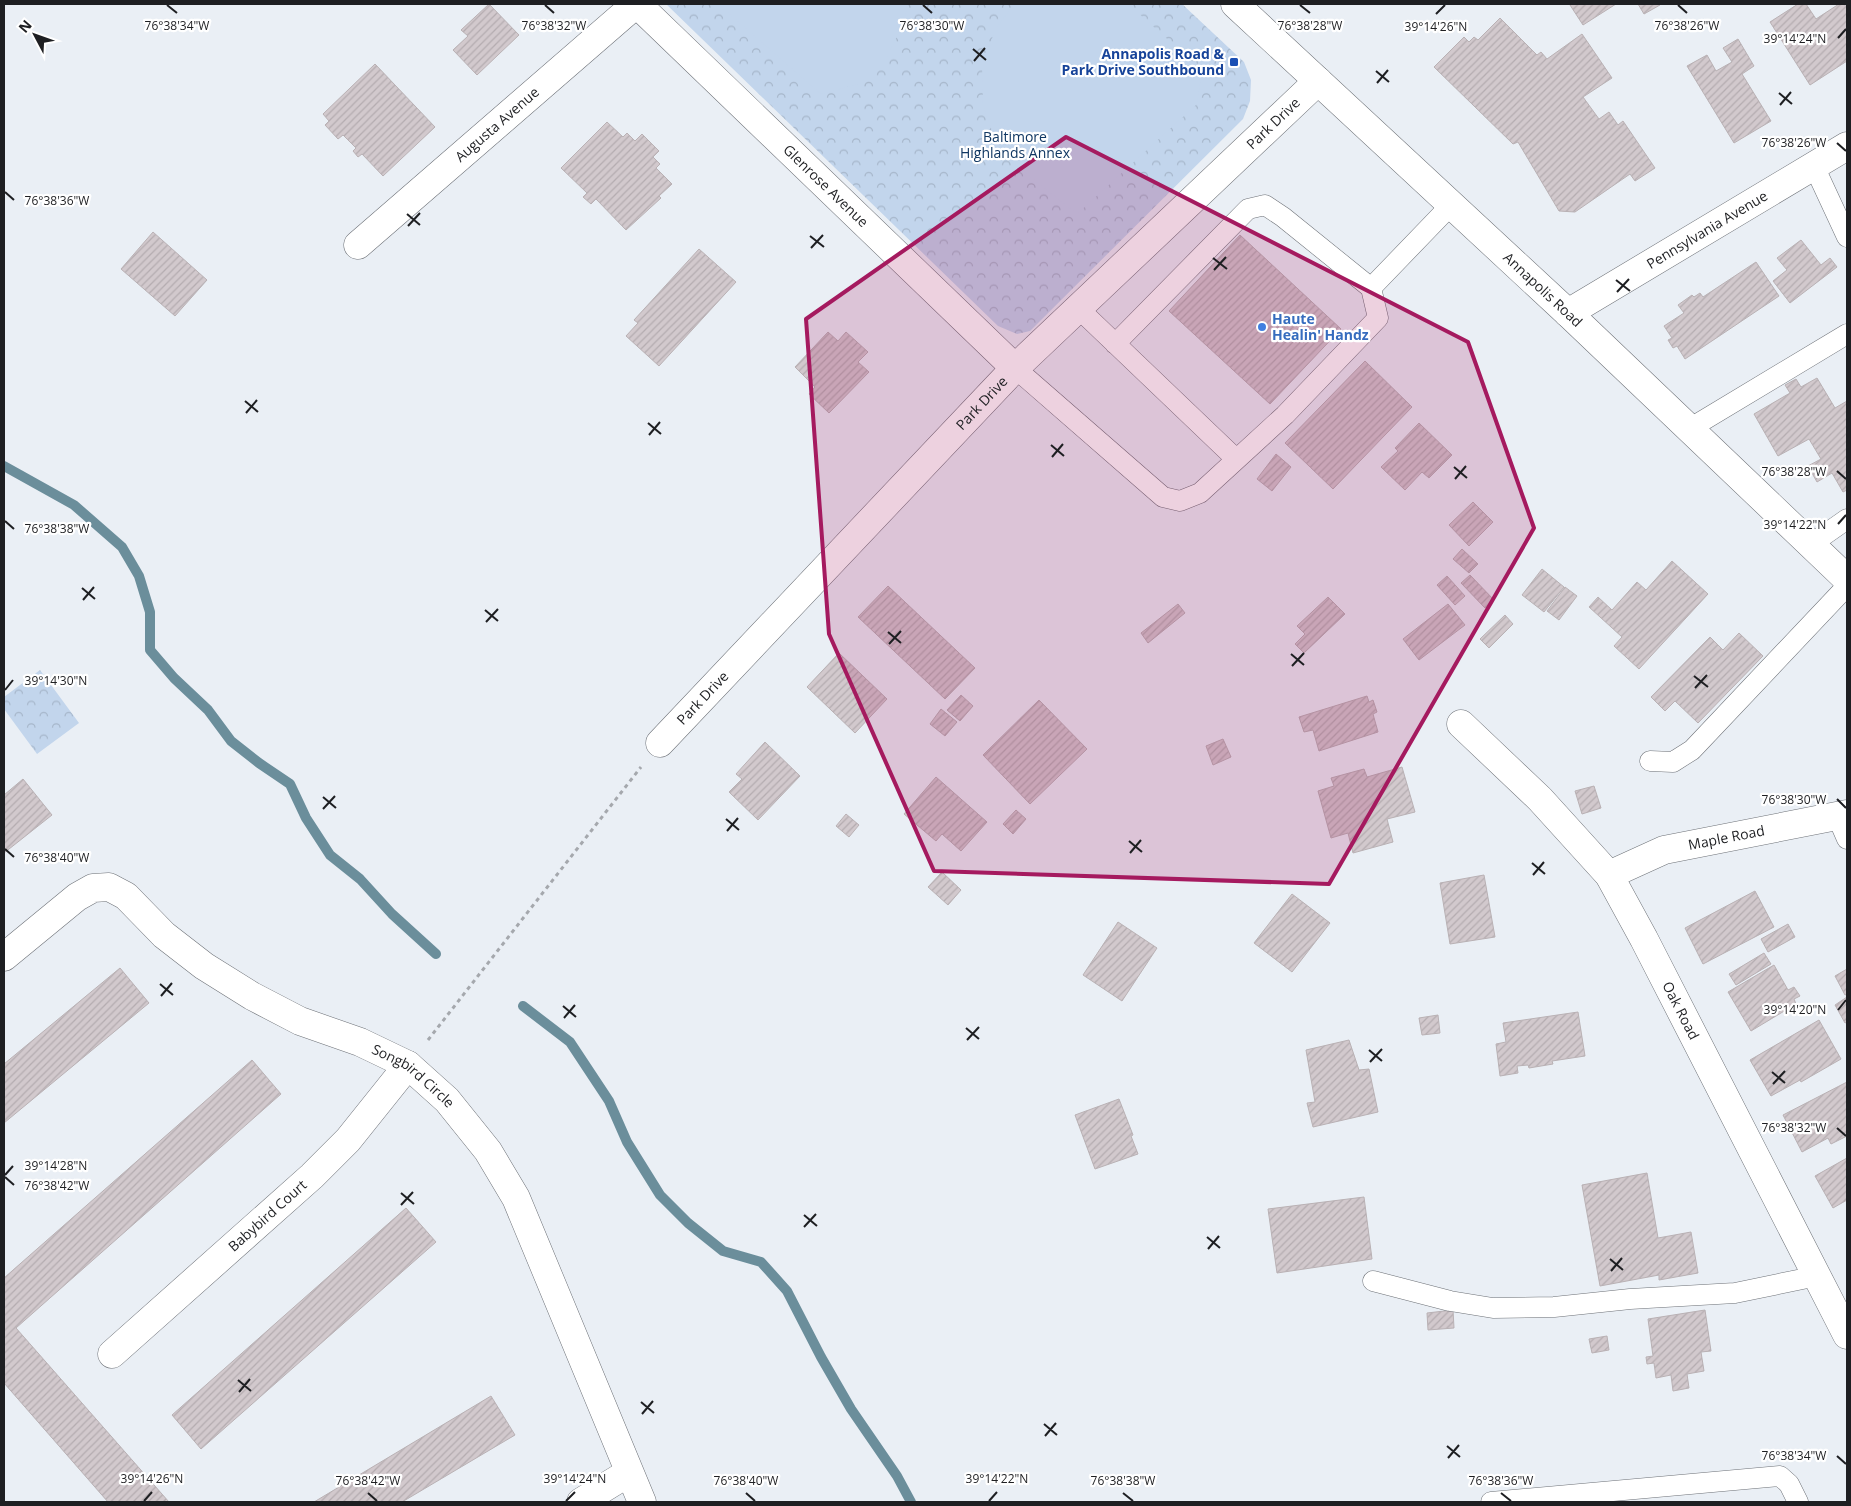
<svg xmlns="http://www.w3.org/2000/svg" width="1851" height="1506" font-family="'Open Sans',sans-serif">
<style>
.park{fill:url(#park-crowns)}
.pitch{fill:#c2d5ec}
.lines{fill:none;stroke-linecap:round;stroke-linejoin:round}
.stream{stroke:#6b8e9b;stroke-width:10}
.building{fill:url(#building-hatch);stroke:#b9b1b4}
.lane-casing{stroke:#6d7177;stroke-width:21}
.street-casing{stroke:#6d7177;stroke-width:29}
.secondary-casing{stroke:#6d7177;stroke-width:29}
.path{stroke:#a5a8ad;stroke-width:3;stroke-dasharray:4 4;stroke-linecap:butt}
.lane{stroke:#fff;stroke-width:20}
.street{stroke:#fff;stroke-width:28}
.secondary{stroke:#fff;stroke-width:28}
.marked{fill:#a51a5f;fill-opacity:0.2;stroke:#a51a5f;stroke-width:4;stroke-linejoin:round}
.ticks{fill:none;stroke:#1e1f22;stroke-width:2}
.transit-dot{fill:#1a4fb4;stroke:#fff;stroke-width:2}
.shop-dot{fill:#3f7fe0;stroke:#fff;stroke-width:2}
.labels{text-anchor:middle;stroke-width:4.5;stroke-linejoin:round;paint-order:stroke}
.transit-label{font-size:14px;font-weight:bold;fill:#164399;stroke:#fff;text-anchor:end}
.street-label{font-size:14px;fill:#1e1f22;stroke:#fff}
.park-label{font-size:14px;fill:#103762;stroke:#fff}
.shop-label{font-size:14px;font-weight:bold;fill:#366cbe;stroke:#fff;text-anchor:start}
.ticks-label{font-size:12px;text-anchor:middle;fill:#1e1f22;stroke:#fff;stroke-width:4.5;stroke-linejoin:round;paint-order:stroke}
</style>
<defs>
<pattern id="park-crowns" width="20" height="18" patternUnits="userSpaceOnUse" patternTransform="scale(1.25)"><rect width="20" height="18" fill="#c2d5ec"/><path d="M2 6a3 3 0 1 1 6 0M12 15a3 3 0 1 1 6 0" fill="none" stroke="#a6b6ca"/></pattern>
<pattern id="building-hatch" width="6" height="6" patternUnits="userSpaceOnUse" patternTransform="scale(1.25)"><rect width="6" height="6" fill="#d2c9cd"/><path d="M-1 1l2-2M0 6l6-6M5 7l2-2" fill="none" stroke="#b4acb0"/></pattern>
</defs>
<rect width="100%" height="100%" fill="#eaeff5"/>
<path class="park" d="M 666,4 L 1182,4 L 1244,62 L 1251,80 L 1250,101 L 1243,119 L 1030,331 L 1017,334 L 998,326 Z
M 40,670 L 79,723 L 37,754 L 4,709 L 4,697 Z"/>
<path class="pitch" d="M 718,4 L 907,4 L 905,20 L 886,59 L 862,83 L 821,94 Z
M 1014,4 L 1128,4 L 1202,70 L 1197,104 L 1077,214 L 1014,164 L 994,137 L 983,105 L 982,66 L 995,30 Z"/>
<g class="lines">
<path class="stream" d="M 4,466 L 74,505 L 122,547 L 139,576 L 150,612 L 150,650 L 174,678 L 208,710 L 231,741 L 259,763 L 290,784 L 306,818 L 330,855 L 360,879 L 392,914 L 436,954
M 523,1006 L 570,1042 L 609,1101 L 627,1142 L 660,1195 L 688,1223 L 723,1251 L 761,1262 L 787,1291 L 821,1357 L 851,1409 L 897,1476 L 911,1502"/>
</g>
<path class="building" d="M 489,4 L 519,35 L 477,75 L 453,50 L 468,36 L 461,30 Z
M 1573,4 L 1616,4 L 1583,25 L 1570,5 Z
M 1638,4 L 1659,4 L 1660,5 L 1644,14 Z
M 1798,4 L 1806,4 L 1816,19 L 1839,4 L 1844,4 L 1847,8 L 1847,61 L 1810,85 L 1770,22 Z
M 1500,18 L 1537,55 L 1541,52 L 1547,59 L 1582,34 L 1612,78 L 1583,97 L 1599,119 L 1609,112 L 1618,125 L 1623,121 L 1655,168 L 1635,181 L 1630,174 L 1575,212 L 1559,211 L 1518,142 L 1513,144 L 1434,67 L 1464,37 L 1469,42 L 1474,37 L 1478,40 Z
M 1738,39 L 1754,66 L 1742,74 L 1771,121 L 1734,143 L 1687,66 L 1707,55 L 1716,71 L 1732,62 L 1723,48 Z
M 375,64 L 435,127 L 383,176 L 362,154 L 358,157 L 353,151 L 356,148 L 343,135 L 338,139 L 325,125 L 329,121 L 323,114 Z
M 607,122 L 623,137 L 627,133 L 635,141 L 642,134 L 659,151 L 653,157 L 660,164 L 656,168 L 672,184 L 659,196 L 661,198 L 626,230 L 596,199 L 591,204 L 583,197 L 587,193 L 561,168 Z
M 153,232 L 207,280 L 175,316 L 121,269 Z
M 1240,235 L 1341,329 L 1270,404 L 1169,311 Z
M 1801,240 L 1821,265 L 1830,258 L 1837,267 L 1790,303 L 1773,281 L 1787,270 L 1777,258 Z
M 699,249 L 736,282 L 659,366 L 626,336 L 638,323 L 634,320 Z
M 1756,262 L 1779,296 L 1685,359 L 1677,346 L 1673,348 L 1668,340 L 1672,338 L 1664,326 L 1684,313 L 1678,305 L 1692,295 L 1694,297 L 1700,293 L 1703,297 Z
M 828,332 L 838,341 L 846,332 L 868,352 L 858,362 L 869,372 L 829,413 L 809,394 L 815,387 L 795,367 Z
M 1365,361 L 1412,407 L 1333,489 L 1285,443 Z
M 1817,378 L 1835,408 L 1847,401 L 1847,490 L 1843,492 L 1832,473 L 1817,482 L 1808,466 L 1821,459 L 1809,439 L 1778,456 L 1754,414 L 1790,393 L 1785,385 L 1796,379 L 1801,387 Z
M 1419,423 L 1452,455 L 1429,478 L 1422,472 L 1405,490 L 1381,467 L 1398,451 L 1395,448 Z
M 1276,454 L 1291,467 L 1272,491 L 1257,479 Z
M 1473,502 L 1493,522 L 1469,546 L 1449,525 Z
M 1462,549 L 1478,564 L 1469,573 L 1453,559 Z
M 1672,561 L 1708,594 L 1639,669 L 1614,646 L 1622,637 L 1589,607 L 1598,597 L 1612,610 L 1637,582 L 1646,590 Z
M 1542,569 L 1564,587 L 1544,612 L 1522,595 Z
M 1470,575 L 1494,600 L 1485,608 L 1461,583 Z
M 1447,576 L 1465,596 L 1455,605 L 1437,585 Z
M 888,586 L 975,668 L 945,699 L 858,617 Z
M 1565,587 L 1577,596 L 1559,620 L 1547,611 Z
M 1328,597 L 1345,614 L 1304,653 L 1295,644 L 1305,634 L 1297,626 Z
M 1178,604 L 1185,613 L 1148,643 L 1141,633 Z
M 1448,604 L 1465,625 L 1419,660 L 1403,639 Z
M 1505,615 L 1513,624 L 1489,648 L 1480,639 Z
M 1739,633 L 1763,656 L 1698,723 L 1675,701 L 1665,711 L 1651,697 L 1710,637 L 1723,650 Z
M 839,653 L 887,699 L 855,733 L 807,687 Z
M 961,695 L 973,706 L 960,721 L 947,710 Z
M 1367,696 L 1369,702 L 1373,700 L 1377,712 L 1373,714 L 1378,732 L 1319,751 L 1313,730 L 1304,732 L 1299,717 Z
M 1039,700 L 1087,749 L 1030,804 L 983,755 Z
M 941,709 L 957,722 L 945,736 L 930,724 Z
M 1223,739 L 1231,757 L 1213,765 L 1206,746 Z
M 765,742 L 800,776 L 758,820 L 729,792 L 742,779 L 736,774 Z
M 1402,767 L 1415,812 L 1387,819 L 1393,842 L 1353,853 L 1348,833 L 1331,838 L 1318,791 L 1334,786 L 1331,778 L 1364,769 L 1367,777 Z
M 936,777 L 987,822 L 961,851 L 942,834 L 936,841 L 904,814 Z
M 23,779 L 52,815 L 4,853 L 4,795 Z
M 1594,786 L 1601,808 L 1582,814 L 1575,791 Z
M 1016,810 L 1026,819 L 1013,834 L 1003,824 Z
M 846,814 L 859,825 L 849,837 L 836,826 Z
M 942,872 L 961,890 L 948,905 L 928,887 Z
M 1484,875 L 1495,937 L 1450,944 L 1440,883 Z
M 1755,891 L 1774,927 L 1703,964 L 1685,928 Z
M 1292,894 L 1330,923 L 1292,972 L 1254,943 Z
M 1118,922 L 1157,948 L 1122,1001 L 1083,975 Z
M 1788,924 L 1795,937 L 1768,952 L 1761,939 Z
M 1764,953 L 1771,964 L 1736,985 L 1729,974 Z
M 1774,965 L 1788,990 L 1794,987 L 1800,996 L 1794,999 L 1796,1004 L 1751,1031 L 1728,992 Z
M 120,968 L 149,1003 L 4,1123 L 4,1064 Z
M 1847,969 L 1847,994 L 1845,995 L 1835,976 Z
M 1847,997 L 1847,1022 L 1845,1023 L 1835,1005 Z
M 1578,1012 L 1585,1056 L 1552,1061 L 1553,1064 L 1529,1068 L 1528,1065 L 1517,1066 L 1518,1073 L 1500,1076 L 1496,1044 L 1506,1042 L 1503,1023 Z
M 1438,1015 L 1440,1033 L 1422,1035 L 1419,1018 Z
M 1819,1020 L 1841,1059 L 1801,1082 L 1800,1080 L 1771,1096 L 1750,1060 Z
M 1349,1040 L 1359,1070 L 1369,1069 L 1378,1112 L 1313,1127 L 1307,1103 L 1315,1102 L 1306,1050 Z
M 252,1060 L 281,1094 L 16,1328 L 169,1502 L 108,1502 L 4,1383 L 4,1278 Z
M 1847,1082 L 1847,1136 L 1831,1144 L 1828,1138 L 1802,1152 L 1783,1115 Z
M 1119,1099 L 1133,1135 L 1131,1136 L 1138,1154 L 1095,1169 L 1075,1115 Z
M 1847,1158 L 1847,1200 L 1833,1208 L 1815,1176 Z
M 1647,1173 L 1658,1238 L 1691,1232 L 1698,1273 L 1659,1280 L 1659,1275 L 1600,1286 L 1582,1185 Z
M 1364,1197 L 1372,1259 L 1277,1273 L 1268,1209 Z
M 406,1208 L 436,1242 L 201,1449 L 172,1415 Z
M 1453,1310 L 1454,1328 L 1428,1330 L 1427,1313 Z
M 1705,1310 L 1711,1351 L 1701,1352 L 1704,1371 L 1687,1374 L 1689,1388 L 1673,1391 L 1671,1375 L 1656,1378 L 1654,1363 L 1647,1364 L 1646,1357 L 1653,1356 L 1648,1319 Z
M 1607,1336 L 1609,1350 L 1592,1353 L 1589,1339 Z
M 491,1396 L 515,1435 L 402,1502 L 314,1502 Z"/>
<g class="lines">
<defs>
<path id="lane" d="M 1814,166 L 1847,237
M 1078,308 L 1236,459
M 1115,344 L 1248,209 L 1265,205 L 1283,217 L 1371,288
M 1015,368 L 1163,497 L 1180,501 L 1200,493 L 1285,415 L 1378,318 L 1371,288 L 1451,205
M 1689,429 L 1847,334
M 1810,545 L 1847,519
M 1650,761 L 1673,762 L 1692,750 L 1847,586
M 1837,816 L 1847,839
M 1373,1281 L 1450,1301 L 1493,1308 L 1554,1307 L 1630,1299 L 1735,1293 L 1817,1276
M 1491,1502 L 1780,1476 L 1789,1484 L 1798,1502"/>
<g id="street">
<path id="s1" d="M 637,4 L 1015,368"/>
<path id="s2" d="M 358,245 L 636,4"/>
<path id="s3" d="M 1568,313 L 1847,146"/>
<path id="s4" d="M 1461,724 L 1540,799 L 1609,875 L 1644,939 L 1847,1335"/>
<path id="s5" d="M 660,743 L 1015,368 L 1318,81"/>
<path id="s6" d="M 1609,875 L 1664,850 L 1847,814"/>
<path id="s7" d="M 4,957 L 77,897 L 93,888 L 109,887 L 126,896 L 164,935 L 204,966 L 252,996 L 300,1021 L 360,1042 L 408,1065 L 447,1100 L 488,1151 L 516,1198 L 642,1502"/>
<path id="s8" d="M 112,1354 L 312,1176 L 348,1140 L 408,1065"/>
<path d="M 581,1502 L 628,1473"/>
</g>
<g id="secondary">
<path id="s9" d="M 1235,4 L 1568,313 L 1847,579"/>
</g>
</defs>
<use href="#lane" class="lane-casing"/>
<use href="#street" class="street-casing"/>
<use href="#secondary" class="secondary-casing"/>
<path class="path" d="M 428,1040 L 641,767"/>
<use href="#lane" class="lane"/>
<use href="#street" class="street"/>
<use href="#secondary" class="secondary"/>
</g>
<path class="marked" d="M 1066,137 L 1468,342 L 1534,528 L 1329,884 L 934,871 L 829,634 L 806,319 Z"/>
<path class="ticks" d="M 167,5 L 177,13M 545,5 L 554,13M 923,5 L 932,13M 1300,5 L 1310,13M 1678,5 L 1687,13M 1436,14 L 1445,5M 1838,38 L 1846,29M 973,49 L 986,60M 974,61 L 985,48M 1376,71 L 1389,82M 1377,83 L 1388,70M 1779,93 L 1792,104M 1780,105 L 1791,92M 1837,143 L 1846,151M 5,192 L 14,200M 407,214 L 420,225M 408,226 L 420,213M 810,236 L 824,247M 811,248 L 823,235M 1213,258 L 1227,269M 1214,270 L 1226,257M 1616,280 L 1630,291M 1617,292 L 1629,279M 245,401 L 258,412M 246,413 L 257,400M 648,423 L 661,434M 649,435 L 660,422M 1051,445 L 1064,456M 1052,457 L 1063,444M 1454,467 L 1467,478M 1837,471 L 1846,479M 1455,479 L 1466,466M 5,521 L 14,529M 1838,524 L 1846,515M 82,588 L 95,599M 83,600 L 94,587M 485,610 L 498,621M 486,622 L 498,609M 888,632 L 901,643M 889,644 L 901,631M 1291,654 L 1304,665M 1292,666 L 1304,653M 1694,676 L 1708,687M 1695,688 L 1707,675M 5,690 L 13,680M 323,797 L 336,808M 1837,799 L 1846,808M 323,809 L 335,796M 726,819 L 739,830M 727,831 L 738,818M 1129,841 L 1142,852M 5,849 L 14,857M 1130,853 L 1141,840M 1532,863 L 1545,874M 1533,875 L 1544,862M 160,984 L 173,995M 161,996 L 172,983M 563,1006 L 576,1017M 1838,1010 L 1846,1000M 564,1018 L 575,1005M 966,1028 L 979,1039M 967,1040 L 979,1027M 1369,1050 L 1382,1061M 1370,1062 L 1382,1049M 1772,1072 L 1785,1083M 1773,1084 L 1785,1071M 1837,1128 L 1846,1136M 5,1175 L 13,1166M 5,1177 L 14,1185M 401,1193 L 414,1204M 401,1205 L 413,1192M 804,1215 L 817,1226M 804,1227 L 816,1214M 1207,1237 L 1220,1248M 1208,1249 L 1219,1236M 1610,1259 L 1623,1270M 1611,1271 L 1622,1258M 238,1380 L 251,1391M 239,1392 L 250,1379M 641,1402 L 654,1413M 642,1414 L 653,1401M 1044,1424 L 1057,1435M 1045,1436 L 1056,1423M 1447,1446 L 1460,1457M 1837,1456 L 1846,1464M 1448,1458 L 1459,1445M 368,1493 L 377,1501M 746,1493 L 755,1501M 1123,1493 L 1133,1501M 1501,1493 L 1511,1501M 144,1501 L 152,1492M 566,1501 L 575,1492M 989,1501 L 997,1492"/>
<rect class="transit-dot" x="1229" y="57" width="10" height="10" rx="2.5"/>
<circle class="shop-dot" cx="1262" cy="327" r="5"/>
<g class="labels">
<g class="transit-label">
<text x="1224" y="59">Annapolis Road &amp;<tspan x="1224" dy="16">Park Drive Southbound</tspan></text>
</g>
<g class="street-label">
<text dy="5" stroke="none"><textPath href="#s5" startOffset="872">Park Drive</textPath></text>
<text dy="5" stroke="none"><textPath href="#s2" startOffset="184">Augusta Avenue</textPath></text>
<text dy="5" stroke="none"><textPath href="#s1" startOffset="262">Glenrose Avenue</textPath></text>
<text dy="5" stroke="none"><textPath href="#s3" startOffset="162">Pennsylvania Avenue</textPath></text>
<text dy="5" stroke="none"><textPath href="#s9" startOffset="420">Annapolis Road</textPath></text>
<text dy="5" stroke="none"><textPath href="#s5" startOffset="468">Park Drive</textPath></text>
<text dy="5" stroke="none"><textPath href="#s5" startOffset="62">Park Drive</textPath></text>
<text dy="5" stroke="none"><textPath href="#s6" startOffset="124">Maple Road</textPath></text>
<text dy="5" stroke="none"><textPath href="#s4" startOffset="365">Oak Road</textPath></text>
<text dy="5" stroke="none"><textPath href="#s7" startOffset="491">Songbird Circle</textPath></text>
<text dy="5" stroke="none"><textPath href="#s8" startOffset="208">Babybird Court</textPath></text>
</g>
<g class="park-label">
<text x="1015" y="142">Baltimore<tspan x="1015" dy="16">Highlands Annex</tspan></text>
</g>
<g class="shop-label">
<text x="1272" y="324">Haute<tspan x="1272" dy="16">Healin' Handz</tspan></text>
</g>
</g>
<g class="ticks-label">
<text x="1310" y="30">76°38'28"W</text>
<text x="177" y="30">76°38'34"W</text>
<text x="554" y="30">76°38'32"W</text>
<text x="932" y="30">76°38'30"W</text>
<text x="1687" y="30">76°38'26"W</text>
<text x="1436" y="31">39°14'26"N</text>
<text x="1795" y="43">39°14'24"N</text>
<text x="1794" y="147">76°38'26"W</text>
<text x="57" y="205">76°38'36"W</text>
<text x="1794" y="476">76°38'28"W</text>
<text x="1795" y="529">39°14'22"N</text>
<text x="57" y="533">76°38'38"W</text>
<text x="56" y="685">39°14'30"N</text>
<text x="1794" y="804">76°38'30"W</text>
<text x="57" y="862">76°38'40"W</text>
<text x="1795" y="1014">39°14'20"N</text>
<text x="1794" y="1132">76°38'32"W</text>
<text x="56" y="1170">39°14'28"N</text>
<text x="57" y="1190">76°38'42"W</text>
<text x="1794" y="1460">76°38'34"W</text>
<text x="152" y="1483">39°14'26"N</text>
<text x="575" y="1483">39°14'24"N</text>
<text x="997" y="1483">39°14'22"N</text>
<text x="368" y="1485">76°38'42"W</text>
<text x="746" y="1485">76°38'40"W</text>
<text x="1123" y="1485">76°38'38"W</text>
<text x="1501" y="1485">76°38'36"W</text>
</g>
<rect width="1851" height="1506" fill="none" stroke="#1e1f22" stroke-width="10"/>
<g transform="translate(35 35) rotate(311)" stroke="#ffffff" stroke-width="4" paint-order="stroke">
<path d="M0-4L9 19L0 12L-9 19Z" fill="#1e1f22"/>
<text y="-8" font-size="14" font-weight="bold" text-anchor="middle" fill="#1e1f22">N</text>
</g>
</svg>
